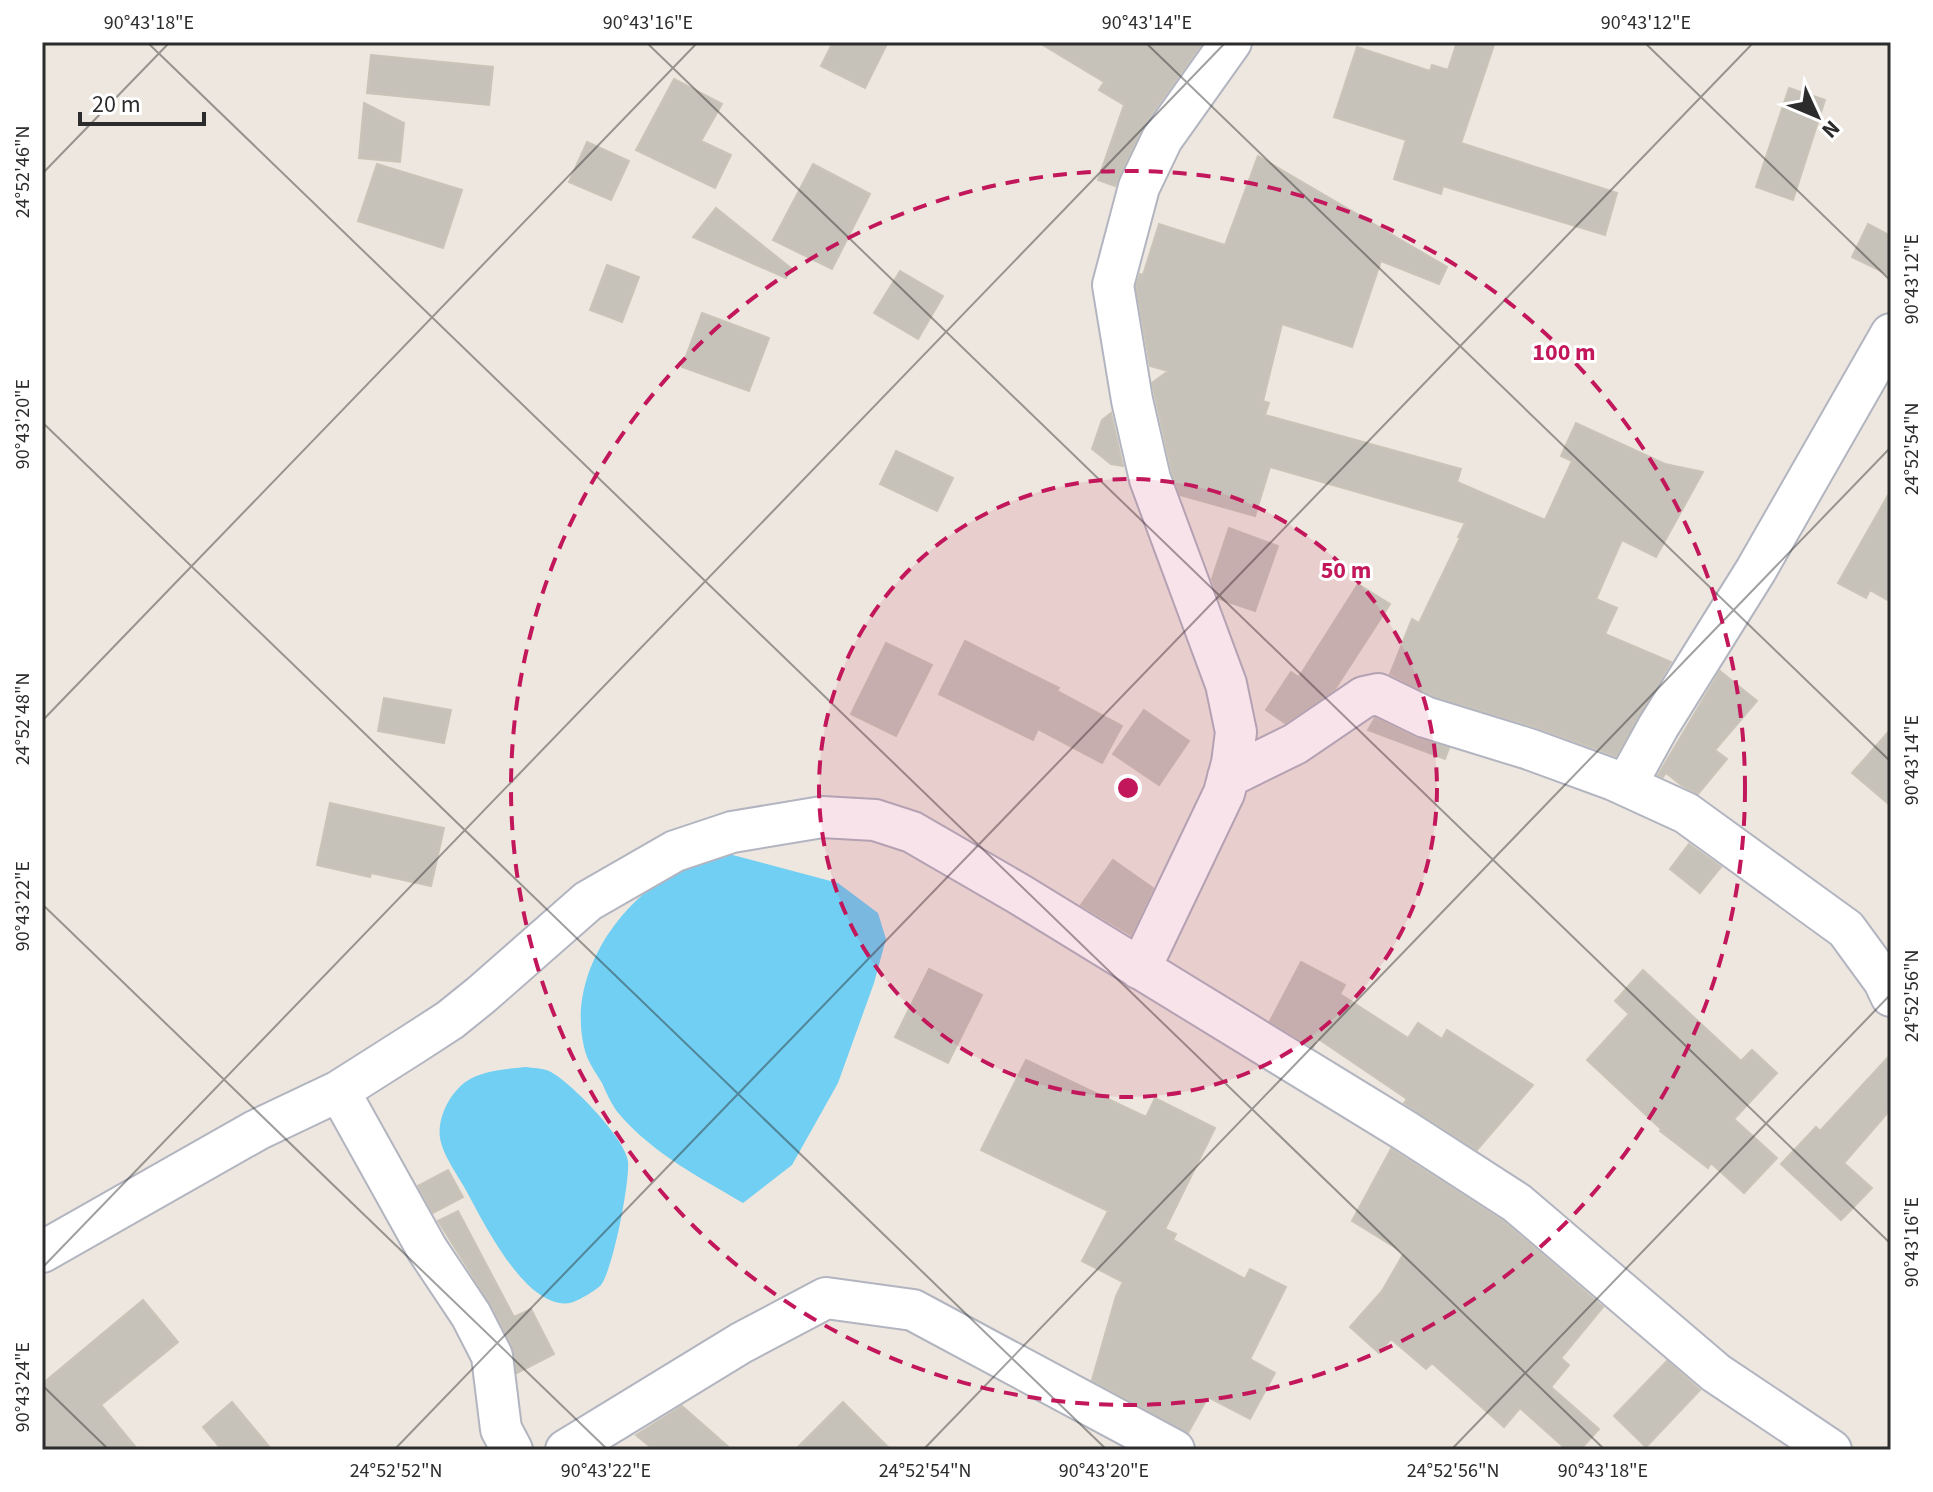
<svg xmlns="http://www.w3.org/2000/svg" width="1933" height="1492" font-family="'Source Sans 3',sans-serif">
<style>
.water{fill:#70cff2}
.building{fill:#c6c2ba;stroke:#cac4b8;stroke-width:2}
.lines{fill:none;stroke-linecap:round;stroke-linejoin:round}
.street-casing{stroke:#b2b5c0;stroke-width:44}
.street{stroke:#fff;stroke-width:40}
.ticks{fill:none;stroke:#2c2c2c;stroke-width:2;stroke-opacity:0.45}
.ring{fill:none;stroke:#c2185b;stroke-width:4;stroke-dasharray:14 10}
.centre{fill:#c2185b;stroke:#fff;stroke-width:4}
.ring-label{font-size:24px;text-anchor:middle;font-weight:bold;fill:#c2185b;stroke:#fff;stroke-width:6;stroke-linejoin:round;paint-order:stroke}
.neatline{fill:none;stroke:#2c2c2c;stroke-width:3}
.ticks-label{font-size:20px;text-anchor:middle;fill:#2c2c2c}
</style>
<rect width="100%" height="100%" fill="#eee7df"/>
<path class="water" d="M 725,853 L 838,883 L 878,913 L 886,939 L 874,983 L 838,1083 L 792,1165 L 743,1203 C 699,1177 654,1154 620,1115 C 612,1106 607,1094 602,1083 C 596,1073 588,1062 585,1051 C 566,980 614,908 673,872 C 688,863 708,859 725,853 Z
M 525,1067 C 533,1068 542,1068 549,1071 C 570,1081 625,1138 628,1161 C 630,1182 613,1269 601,1285 C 595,1291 578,1301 570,1303 C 526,1310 484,1223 467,1192 C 459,1177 443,1156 440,1138 C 437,1116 452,1088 472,1078 C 488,1070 508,1069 525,1067 Z"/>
<path class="building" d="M 833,42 L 888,42 L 865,88 L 821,66 Z
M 1038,42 L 1203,42 L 1143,126 L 1115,186 L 1098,180 L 1124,105 L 1099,90 L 1104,82 Z
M 1457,42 L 1495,42 L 1461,143 L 1617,193 L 1605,235 L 1443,186 L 1441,194 L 1394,179 L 1406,140 L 1334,117 L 1357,47 L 1430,71 L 1432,65 L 1448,70 Z
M 371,55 L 493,67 L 489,105 L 367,93 Z
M 674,79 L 722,104 L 701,141 L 731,155 L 715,188 L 636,150 Z
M 1789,88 L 1825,100 L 1793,200 L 1756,187 Z
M 364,103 L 404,123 L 400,162 L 359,158 Z
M 587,142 L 629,161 L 611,200 L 569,182 Z
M 1258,156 L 1447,267 L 1439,284 L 1381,261 L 1352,347 L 1282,324 L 1263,401 L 1269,403 L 1265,415 L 1461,469 L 1457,482 L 1545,520 L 1572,461 L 1561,456 L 1576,423 L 1665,464 L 1703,472 L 1656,557 L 1622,540 L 1596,599 L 1617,608 L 1605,634 L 1671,662 L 1616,756 L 1536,727 L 1433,696 L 1390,674 L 1412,619 L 1419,623 L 1460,538 L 1458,537 L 1465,523 L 1270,467 L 1255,516 L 1180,495 L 1172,472 L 1152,383 L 1168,371 L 1150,366 L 1136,286 L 1140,274 L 1143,275 L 1159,224 L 1225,245 Z
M 377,164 L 462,190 L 443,248 L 358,221 Z
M 813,164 L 870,194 L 832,269 L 773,240 Z
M 716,208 L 792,269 L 786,278 L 693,237 Z
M 1868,224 L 1891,236 L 1891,276 L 1852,257 Z
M 607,265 L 639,277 L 622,322 L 590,310 Z
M 900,271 L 943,296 L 918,339 L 874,313 Z
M 702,313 L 769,338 L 749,391 L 682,367 Z
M 1111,413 L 1123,466 L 1111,464 L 1092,449 L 1102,420 Z
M 896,451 L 953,478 L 937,511 L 880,484 Z
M 1891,490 L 1891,602 L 1870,590 L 1866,598 L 1838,583 Z
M 1229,528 L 1278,546 L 1255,611 L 1219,599 L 1212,579 Z
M 1358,584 L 1390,604 L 1335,689 L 1285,723 L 1266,710 L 1291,672 L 1299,677 Z
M 965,641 L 1059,688 L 1057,691 L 1122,726 L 1102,763 L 1038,729 L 1033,740 L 939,694 Z
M 886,643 L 932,665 L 896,736 L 851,714 Z
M 1720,671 L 1757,701 L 1715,750 L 1727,759 L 1698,794 L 1681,785 L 1666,773 L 1663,777 L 1658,775 Z
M 384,698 L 451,710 L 444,743 L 378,731 Z
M 1144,710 L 1189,741 L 1159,785 L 1113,754 Z
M 1375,718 L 1415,738 L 1449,748 L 1445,759 L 1368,730 Z
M 1891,729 L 1891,806 L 1852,773 Z
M 330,803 L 444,828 L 431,886 L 371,873 L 370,877 L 317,865 Z
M 1689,844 L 1721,867 L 1700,893 L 1670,869 Z
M 1113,860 L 1153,888 L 1131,935 L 1081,905 Z
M 1301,962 L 1345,985 L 1340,994 L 1408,1038 L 1418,1023 L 1442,1039 L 1447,1030 L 1533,1085 L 1477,1150 L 1404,1103 L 1407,1099 L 1317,1038 L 1313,1047 L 1270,1021 Z
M 929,969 L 982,995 L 948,1063 L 895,1037 Z
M 1643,970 L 1741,1061 L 1752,1050 L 1777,1073 L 1734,1119 L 1777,1158 L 1744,1193 L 1711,1163 L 1708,1168 L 1660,1131 L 1661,1129 L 1587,1060 L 1629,1014 L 1615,1001 Z
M 1891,1054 L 1891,1109 L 1844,1163 L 1872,1188 L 1841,1220 L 1781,1164 L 1816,1127 L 1820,1131 Z
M 1026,1060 L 1146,1117 L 1155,1098 L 1215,1128 L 1165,1229 L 1176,1234 L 1173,1240 L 1245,1279 L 1250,1269 L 1286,1287 L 1250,1359 L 1275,1373 L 1250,1419 L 1208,1397 L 1188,1433 L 1092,1380 L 1116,1296 L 1123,1282 L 1082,1261 L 1108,1211 L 981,1150 Z
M 1391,1149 L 1503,1221 L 1603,1307 L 1561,1358 L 1569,1365 L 1551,1387 L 1599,1429 L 1580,1450 L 1567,1450 L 1520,1408 L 1504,1427 L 1432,1363 L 1426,1369 L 1391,1339 L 1379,1353 L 1350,1327 L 1382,1291 L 1404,1253 L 1352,1221 Z
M 448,1170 L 463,1197 L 433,1213 L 418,1186 Z
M 458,1211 L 514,1317 L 531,1309 L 554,1354 L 517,1373 L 512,1346 L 491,1305 L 438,1221 Z
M 143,1300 L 178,1342 L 101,1405 L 138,1450 L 42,1450 L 42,1384 Z
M 1667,1361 L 1700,1390 L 1646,1447 L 1614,1416 Z
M 232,1402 L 272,1450 L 222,1450 L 203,1427 Z
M 843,1402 L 891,1450 L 795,1450 Z
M 682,1406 L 732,1450 L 654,1450 L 636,1435 Z"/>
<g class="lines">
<defs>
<path id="street" d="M 1228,777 L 1295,744 L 1364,697 L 1378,694 L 1425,717 L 1529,749 L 1614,780 L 1686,813 L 1846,929 L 1884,981 L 1891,996
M 1626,785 L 1658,727 L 1756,570 L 1891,334
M 1140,969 L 1224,793 L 1232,763 L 1236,732 L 1226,684 L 1150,479 L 1132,400 L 1113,285 L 1139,187 L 1162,139 L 1231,42
M 339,1091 L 427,1249 L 471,1315 L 492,1356 L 501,1429 L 512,1450
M 42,1252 L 257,1130 L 339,1091 L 413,1044 L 450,1020 L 481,995 L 588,901 L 675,851 L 732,832 L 822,817 L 875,820 L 912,832 L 1019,894 L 1404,1130 L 1517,1203 L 1716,1373 L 1831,1450
M 566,1450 L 741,1343 L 826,1298 L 913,1310 L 1174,1450"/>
</defs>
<use href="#street" class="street-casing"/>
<use href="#street" class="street"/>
</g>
<path class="ticks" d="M 147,42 L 1605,1450M 646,42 L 1891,1244M 1145,42 L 1891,762M 1644,42 L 1891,281M 42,174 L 170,42M 42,422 L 1107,1450M 42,721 L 698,42M 42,904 L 608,1450M 42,1268 L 1226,42M 42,1385 L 109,1450M 394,1450 L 1754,42M 923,1450 L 1891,447M 1451,1450 L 1891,994"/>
<circle cx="1128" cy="788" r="309" fill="#c2185b" fill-opacity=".12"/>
<g class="ring">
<circle cx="1128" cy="788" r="309"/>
<circle cx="1128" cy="788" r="617"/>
</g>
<circle cx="1128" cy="788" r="12" class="centre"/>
<g class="ring-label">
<text x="1564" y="360">100 m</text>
<text x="1346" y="578">50 m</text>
</g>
<rect width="1933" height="1492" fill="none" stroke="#ffffff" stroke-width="88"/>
<g transform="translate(1817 116) rotate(134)" stroke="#ffffff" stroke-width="6" paint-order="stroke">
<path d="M0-6L14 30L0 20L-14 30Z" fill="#2c2c2c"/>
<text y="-12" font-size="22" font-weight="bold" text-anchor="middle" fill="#2c2c2c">N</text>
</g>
<path d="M80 112v12h124v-12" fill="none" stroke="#2c2c2c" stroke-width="4"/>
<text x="92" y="112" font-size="24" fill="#2c2c2c" stroke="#ffffff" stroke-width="6" paint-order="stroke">20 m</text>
<rect x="44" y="44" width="1845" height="1404" class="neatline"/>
<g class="ticks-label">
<text x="149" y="29">90°43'18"E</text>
<text x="648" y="29">90°43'16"E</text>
<text x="1147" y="29">90°43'14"E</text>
<text x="1646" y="29">90°43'12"E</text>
<text transform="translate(22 172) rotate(-90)" y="7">24°52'46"N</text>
<text transform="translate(1911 279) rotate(-90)" y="7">90°43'12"E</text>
<text transform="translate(22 424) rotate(-90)" y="7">90°43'20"E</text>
<text transform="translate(1911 449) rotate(-90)" y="7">24°52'54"N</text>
<text transform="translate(22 719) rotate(-90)" y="7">24°52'48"N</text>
<text transform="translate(1911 760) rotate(-90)" y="7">90°43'14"E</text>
<text transform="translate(22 906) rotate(-90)" y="7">90°43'22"E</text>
<text transform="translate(1911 996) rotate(-90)" y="7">24°52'56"N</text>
<text transform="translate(1911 1242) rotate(-90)" y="7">90°43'16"E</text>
<text transform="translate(22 1387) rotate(-90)" y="7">90°43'24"E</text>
<text x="396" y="1477">24°52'52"N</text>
<text x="606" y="1477">90°43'22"E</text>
<text x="925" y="1477">24°52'54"N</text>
<text x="1104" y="1477">90°43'20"E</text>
<text x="1453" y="1477">24°52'56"N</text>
<text x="1603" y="1477">90°43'18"E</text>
</g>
</svg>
